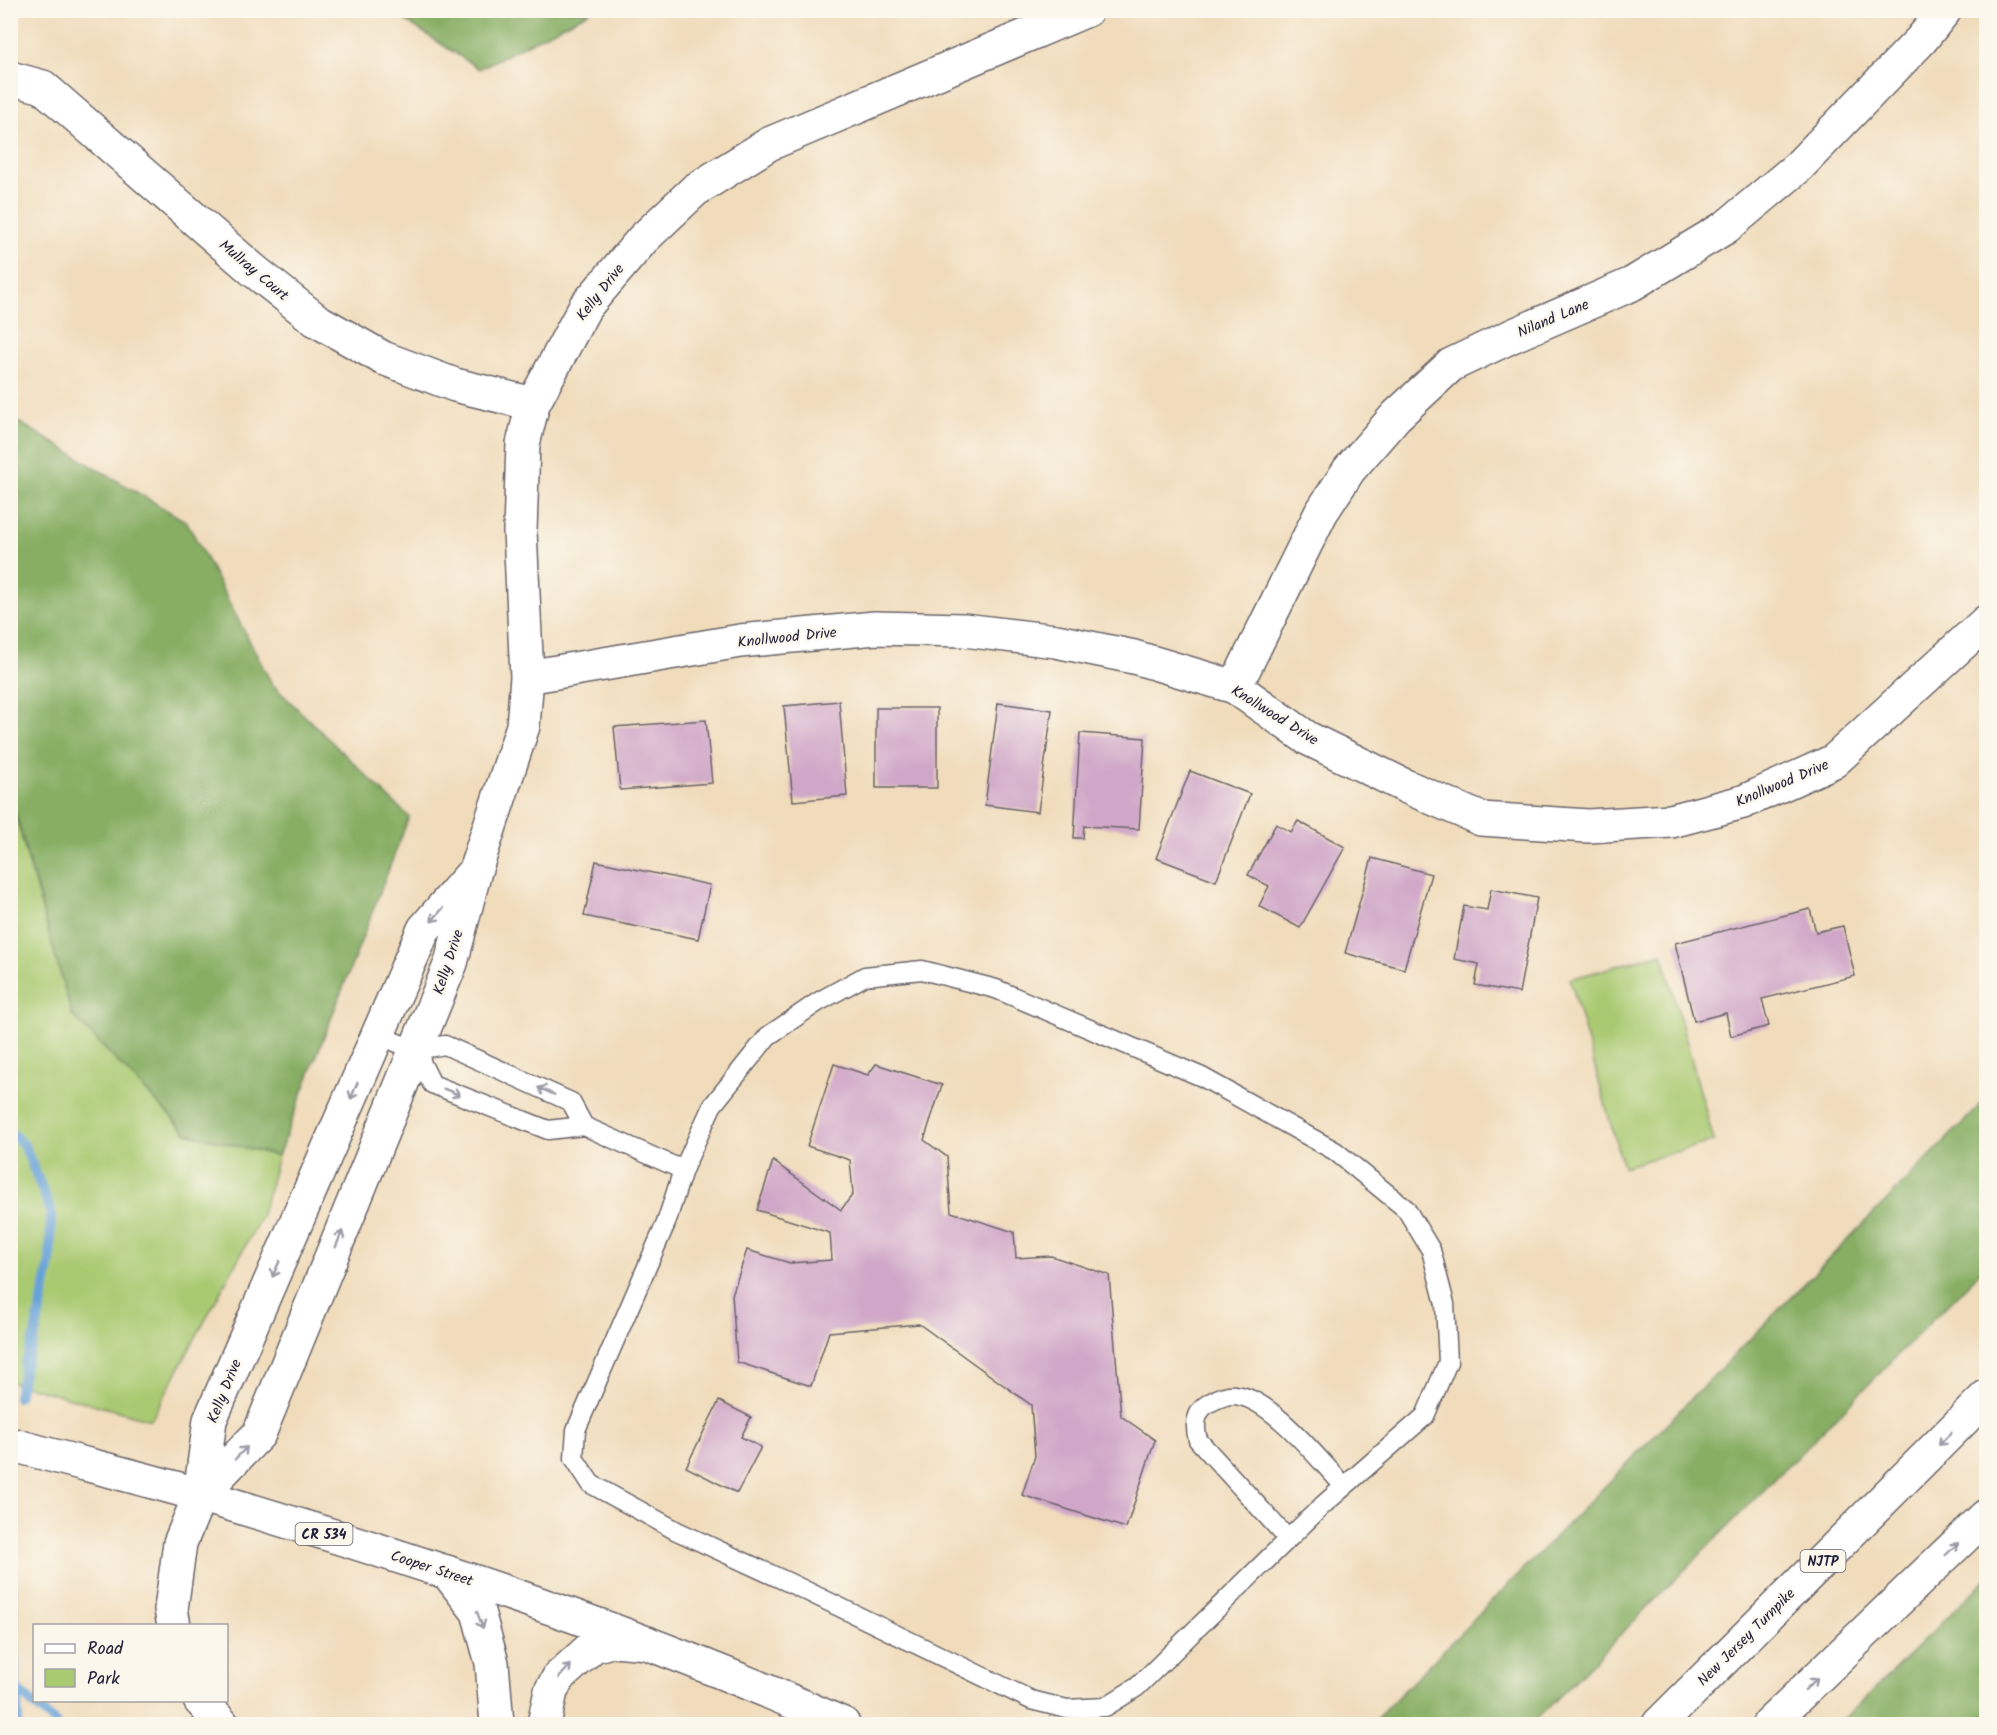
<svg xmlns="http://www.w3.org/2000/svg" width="1997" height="1735" font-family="Kalam,sans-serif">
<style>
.green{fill:#aaca72;stroke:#667656;stroke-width:1.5}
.forest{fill:#87ae64;stroke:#546850;stroke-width:1.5}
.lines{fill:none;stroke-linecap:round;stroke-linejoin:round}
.stream{stroke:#67a3d8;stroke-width:10}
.building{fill:#d0a7c8}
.service-casing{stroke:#6a6368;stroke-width:21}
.minor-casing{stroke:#6a6368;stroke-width:36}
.primary-casing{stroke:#6a6368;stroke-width:36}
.motorway-casing{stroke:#6a6368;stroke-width:36}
.service{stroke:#fff;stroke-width:18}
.minor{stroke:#fff;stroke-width:33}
.primary{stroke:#fff;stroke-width:33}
.motorway{stroke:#fff;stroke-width:33}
.oneway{stroke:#9c9ca7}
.labels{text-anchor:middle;stroke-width:4.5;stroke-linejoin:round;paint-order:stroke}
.shield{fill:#fbf7ec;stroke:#636270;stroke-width:1.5}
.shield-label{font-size:14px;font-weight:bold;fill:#22223b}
.street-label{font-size:15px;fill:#22223b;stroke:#fbf7ec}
</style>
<rect width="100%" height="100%" fill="#fbf7ec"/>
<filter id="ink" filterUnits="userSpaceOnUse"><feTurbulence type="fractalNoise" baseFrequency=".0167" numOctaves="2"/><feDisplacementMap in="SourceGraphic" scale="12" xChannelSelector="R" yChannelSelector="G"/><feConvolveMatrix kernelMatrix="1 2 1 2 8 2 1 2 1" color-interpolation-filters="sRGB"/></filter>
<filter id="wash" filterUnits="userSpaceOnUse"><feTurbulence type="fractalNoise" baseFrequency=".008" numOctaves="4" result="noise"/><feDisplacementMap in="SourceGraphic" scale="24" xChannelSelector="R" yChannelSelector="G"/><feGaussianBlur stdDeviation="1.35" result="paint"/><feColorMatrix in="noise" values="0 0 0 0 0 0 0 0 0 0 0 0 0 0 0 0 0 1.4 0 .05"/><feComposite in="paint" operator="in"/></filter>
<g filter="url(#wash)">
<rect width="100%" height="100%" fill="#f0dcbb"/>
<path class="green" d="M 10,797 L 72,1015 L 187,1133 L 278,1156 L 262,1215 L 151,1420 L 11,1382 Z
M 1662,953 L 1714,1141 L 1623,1167 L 1570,979 Z"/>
<path class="forest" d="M 391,11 L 391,10 L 591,11 L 479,69 Z
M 10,417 L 187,522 L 272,684 L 409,817 L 278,1156 L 187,1133 L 72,1015 L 11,797 Z
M 1986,1099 L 1986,1266 L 1532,1724 L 1371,1724 Z
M 1986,1579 L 1986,1724 L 1839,1724 Z"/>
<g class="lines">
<path class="stream" d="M 10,1132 L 24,1145 L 51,1211 L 50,1262 L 35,1335 L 25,1365 L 18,1397
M 10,1552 L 18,1724
M 16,1689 L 57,1724"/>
</g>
<g id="blocks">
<path class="building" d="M 839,701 L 847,796 L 793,801 L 784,706 Z
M 998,703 L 1052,710 L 1038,812 L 985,805 Z
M 876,708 L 937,708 L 937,788 L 876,788 Z
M 706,720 L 712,783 L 620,790 L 614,727 Z
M 1080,733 L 1145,738 L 1139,829 L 1084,826 L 1083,838 L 1074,838 Z
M 1190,771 L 1250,794 L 1216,881 L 1156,858 Z
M 1298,821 L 1345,847 L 1300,928 L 1259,906 L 1269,886 L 1248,875 L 1276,824 L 1291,832 Z
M 1372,858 L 1431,874 L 1404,969 L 1345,953 Z
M 596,861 L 710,885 L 698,939 L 584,916 Z
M 1491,889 L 1537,898 L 1519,993 L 1475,985 L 1479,964 L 1454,959 L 1464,906 L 1487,910 Z
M 1810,909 L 1816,932 L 1843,926 L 1855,976 L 1762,999 L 1769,1026 L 1731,1036 L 1726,1013 L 1694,1021 L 1675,943 Z
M 834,1064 L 868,1075 L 876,1064 L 942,1085 L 924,1140 L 947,1157 L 951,1212 L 1014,1232 L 1016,1258 L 1051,1256 L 1109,1275 L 1121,1416 L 1155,1440 L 1126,1528 L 1022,1495 L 1035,1456 L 1031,1405 L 919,1324 L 829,1332 L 811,1386 L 737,1362 L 732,1295 L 747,1250 L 790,1263 L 832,1260 L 830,1233 L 757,1210 L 773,1161 L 841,1210 L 853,1194 L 850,1160 L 807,1146 Z
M 719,1401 L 751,1417 L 741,1437 L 761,1447 L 737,1493 L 686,1467 Z"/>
</g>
</g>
<g filter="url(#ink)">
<use href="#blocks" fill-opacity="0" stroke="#6a6368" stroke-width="1.5"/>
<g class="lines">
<defs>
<path id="service" d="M 378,1035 L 415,1050 L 445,1045 L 571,1102 L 584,1126 L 548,1130 L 432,1084 L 415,1050
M 584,1126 L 683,1170 L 666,1223 L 576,1430 L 574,1458 L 591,1484 L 677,1531 L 792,1584 L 1031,1700 L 1067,1709 L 1105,1707 L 1137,1687 L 1323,1505 L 1425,1416 L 1448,1362 L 1445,1304 L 1431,1250 L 1406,1209 L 1335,1151 L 1202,1077 L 996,989 L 922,970 L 865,976 L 818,1002 L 768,1036 L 712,1106 L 683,1170
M 1288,1539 L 1198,1440 C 1194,1426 1195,1411 1209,1403 C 1217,1399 1225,1394 1235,1395 C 1271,1398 1319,1460 1344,1486"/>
<path id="minor" d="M 10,78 L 43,87 L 252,269 L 316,320 L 383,358 L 455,385 L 533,404
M 527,677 L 740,641 L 875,628 L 964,630 L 1056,641 L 1134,657 L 1235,687 L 1307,738 L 1405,786 L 1481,819 L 1588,826 L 1671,821 L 1743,802 L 1834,761 L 1986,622
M 1235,687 L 1321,513 L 1349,470 L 1396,416 L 1451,365 L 1514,335 L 1632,284 L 1726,227 L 1798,167 L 1921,40 L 1945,10
M 200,1495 L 259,1434 L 451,963 L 475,871 L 523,726 L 527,677 L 520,531 L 523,444 L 533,404 L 585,307 L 643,239 L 695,190 L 769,144 L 1087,10
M 447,1572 L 478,1612 L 492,1663 L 497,1724
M 174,1626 L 171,1609 L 180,1543 L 200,1495 L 210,1420 L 424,929 L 470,876
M 200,1700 L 222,1724
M 544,1724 L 551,1691 L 559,1677 L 593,1646 L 615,1640 L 647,1643"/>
<path id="primary" d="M 10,1444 C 74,1462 139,1477 203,1496 C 420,1561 636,1631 843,1724"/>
<path id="motorway" d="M 1659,1724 L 1986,1397
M 1769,1724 L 1986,1516"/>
</defs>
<use href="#service" class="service-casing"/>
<use href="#minor" class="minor-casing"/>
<use href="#primary" class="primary-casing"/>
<use href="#motorway" class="motorway-casing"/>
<use href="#service" class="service"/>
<use href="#minor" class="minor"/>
<use href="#primary" class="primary"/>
<use href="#motorway" class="motorway"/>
</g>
<defs><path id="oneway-shaft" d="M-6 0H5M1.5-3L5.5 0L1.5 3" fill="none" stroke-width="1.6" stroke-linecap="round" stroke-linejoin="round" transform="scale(1.5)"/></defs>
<g class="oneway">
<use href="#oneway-shaft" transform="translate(437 915) rotate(131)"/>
<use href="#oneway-shaft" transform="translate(354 1091) rotate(113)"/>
<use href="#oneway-shaft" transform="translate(546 1091) rotate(-156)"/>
<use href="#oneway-shaft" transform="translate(452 1092) rotate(22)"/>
<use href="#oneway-shaft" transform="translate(339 1239) rotate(-68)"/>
<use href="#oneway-shaft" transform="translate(276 1269) rotate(114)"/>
<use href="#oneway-shaft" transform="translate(1945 1439) rotate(135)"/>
<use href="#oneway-shaft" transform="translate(241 1453) rotate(-46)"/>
<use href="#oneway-shaft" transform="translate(1952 1549) rotate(-44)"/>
<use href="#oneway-shaft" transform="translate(480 1620) rotate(70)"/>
<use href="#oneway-shaft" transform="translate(565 1671) rotate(-48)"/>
<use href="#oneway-shaft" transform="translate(1811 1684) rotate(-44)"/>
</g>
</g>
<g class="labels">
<g class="shield">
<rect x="295.5" y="1523" width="57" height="22" rx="4.5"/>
<rect x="1800.5" y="1550" width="45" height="22" rx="4.5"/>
</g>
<g class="shield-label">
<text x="324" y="1539">CR 534</text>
<text x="1823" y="1566">NJTP</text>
</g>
<g class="street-label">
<text transform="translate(254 270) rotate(40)" y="5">Mullray Court</text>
<text transform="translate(600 292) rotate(-52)" y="5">Kelly Drive</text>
<text transform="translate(1553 318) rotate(-23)" y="5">Niland Lane</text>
<text transform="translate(787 637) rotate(-6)" y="5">Knollwood Drive</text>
<text transform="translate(1275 715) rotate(32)" y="5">Knollwood Drive</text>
<text transform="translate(1782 783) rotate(-23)" y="5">Knollwood Drive</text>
<text transform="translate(448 962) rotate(-72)" y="5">Kelly Drive</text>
<text transform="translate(224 1391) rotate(-68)" y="5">Kelly Drive</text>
<text transform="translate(432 1568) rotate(18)" y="5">Cooper Street</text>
<text transform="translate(1746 1637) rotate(-45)" y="5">New Jersey Turnpike</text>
</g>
</g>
<rect width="1997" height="1735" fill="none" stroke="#fbf7ec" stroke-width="36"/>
<rect x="33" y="1624" width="195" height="78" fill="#fbf7ec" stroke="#a4a2a5" stroke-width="1.5"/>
<rect x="45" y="1644" width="30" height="9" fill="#ffffff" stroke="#a4a2a5" stroke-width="1.5"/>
<text x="87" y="1654" font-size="18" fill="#22223b">Road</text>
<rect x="45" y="1669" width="30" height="18" fill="#aaca72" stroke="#a4a2a5" stroke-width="1.5"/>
<text x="87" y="1684" font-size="18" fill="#22223b">Park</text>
</svg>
